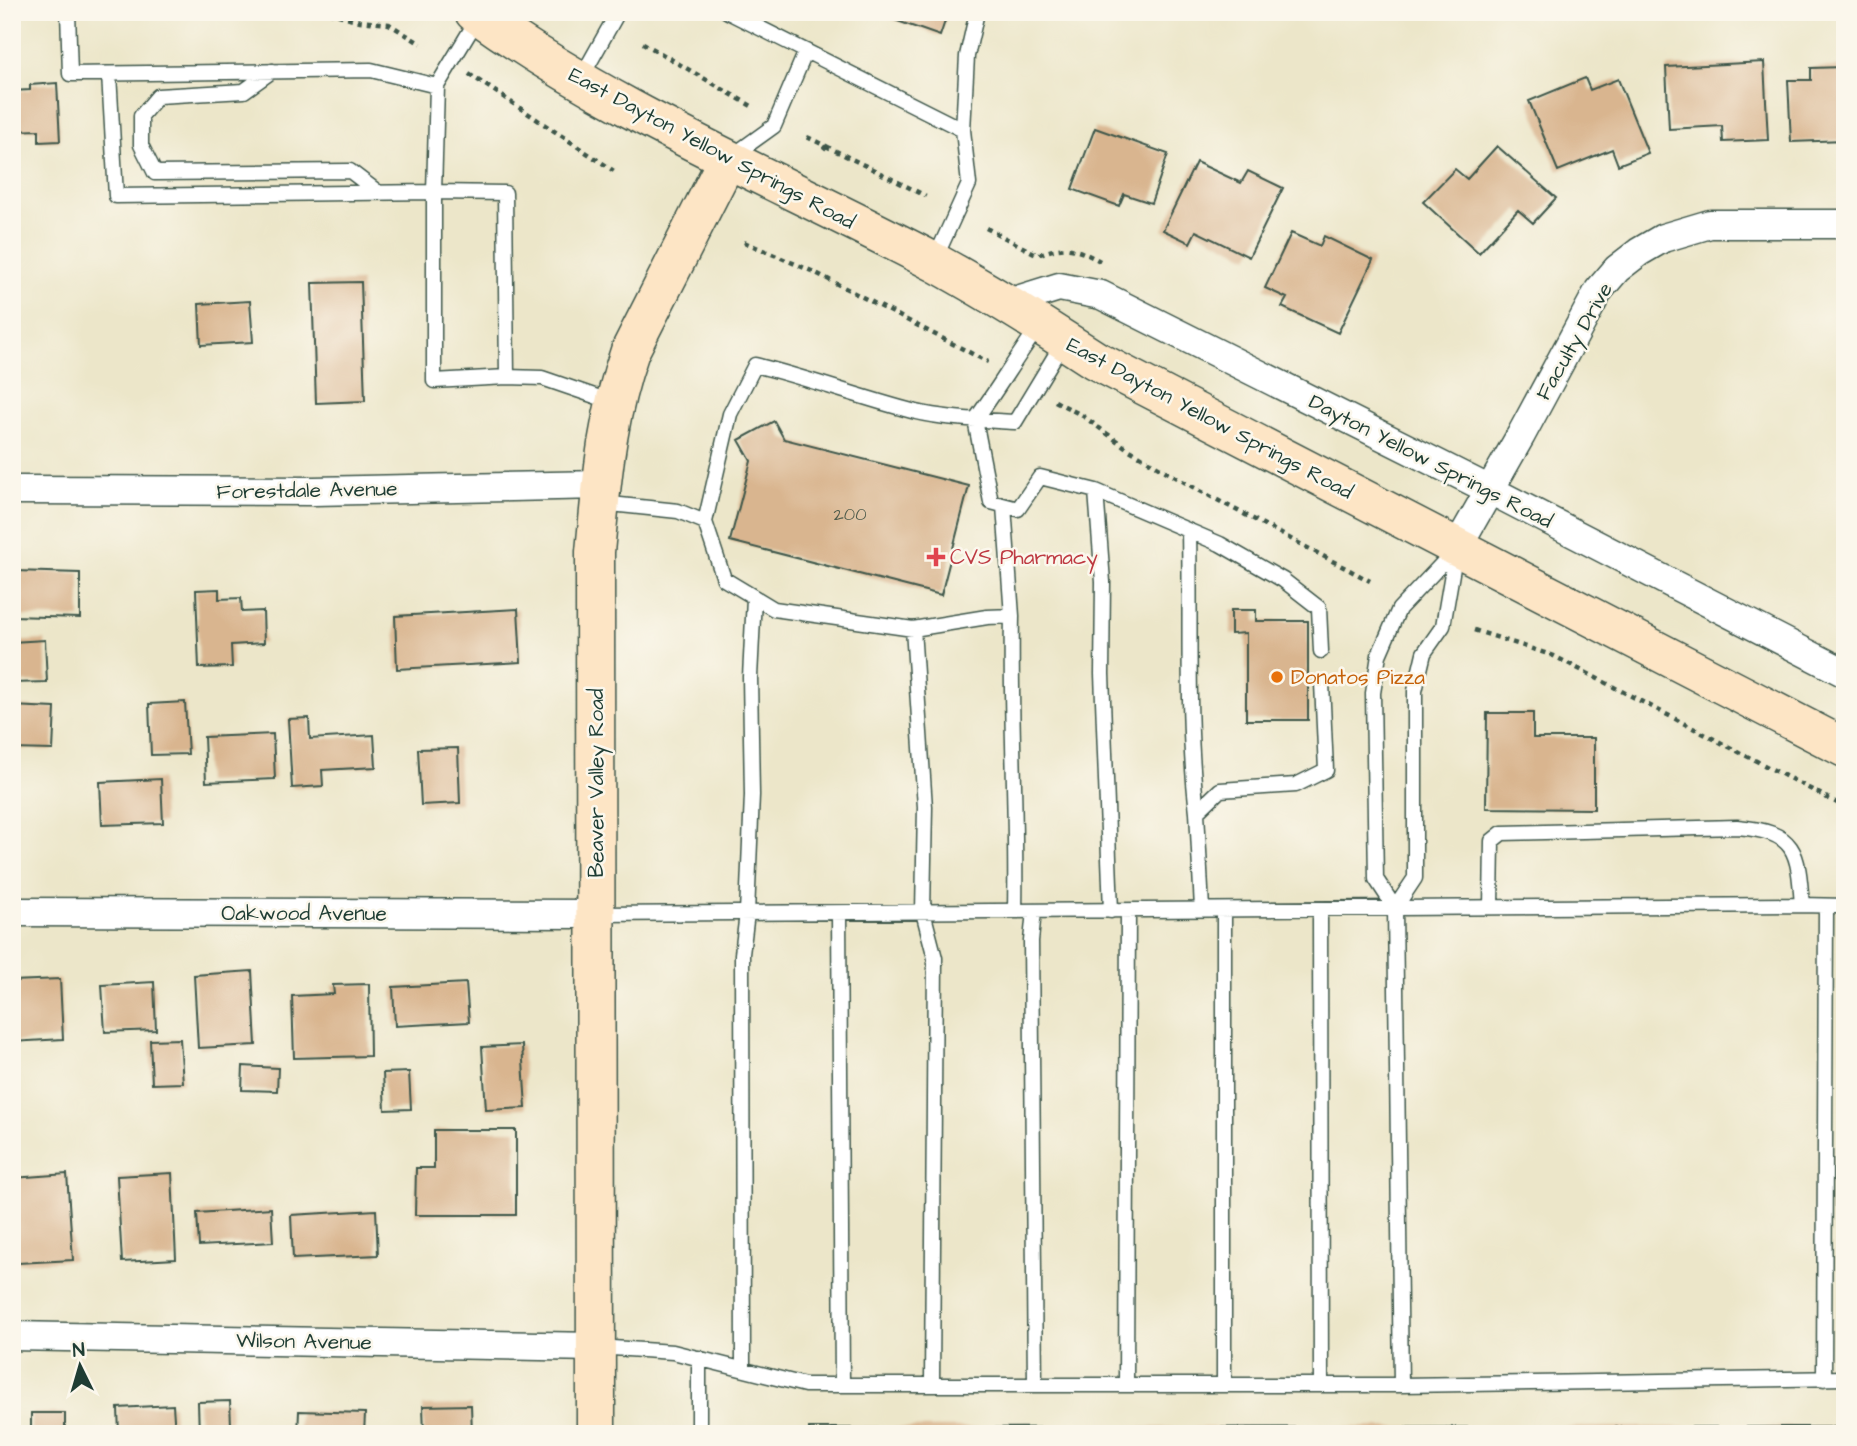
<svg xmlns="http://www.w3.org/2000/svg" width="1857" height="1446" font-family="'Architects Daughter',sans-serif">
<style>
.building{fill:#d9b58f}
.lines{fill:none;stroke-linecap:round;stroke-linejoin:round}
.lane-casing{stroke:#3e564a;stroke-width:17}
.street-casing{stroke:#3e564a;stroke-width:31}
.secondary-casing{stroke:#3e564a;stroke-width:41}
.path{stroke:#3e564a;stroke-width:4.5;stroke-dasharray:5 5;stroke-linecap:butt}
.lane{stroke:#fff;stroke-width:14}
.street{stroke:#fff;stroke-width:28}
.secondary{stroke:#fde5c5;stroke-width:38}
.health-dot{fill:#e0444e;stroke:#fbf7ec;stroke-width:2.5}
.food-dot{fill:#e8710a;stroke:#fbf7ec;stroke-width:2.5}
.labels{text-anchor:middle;stroke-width:5;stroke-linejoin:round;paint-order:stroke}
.number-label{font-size:18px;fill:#4e5b4b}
.street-label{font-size:21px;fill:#1f3d34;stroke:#fbf7ec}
.health-label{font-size:21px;fill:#be3a42;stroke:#fbf7ec;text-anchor:start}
.food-label{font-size:21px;fill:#c56008;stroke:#fbf7ec;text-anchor:start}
</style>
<rect width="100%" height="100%" fill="#fbf7ec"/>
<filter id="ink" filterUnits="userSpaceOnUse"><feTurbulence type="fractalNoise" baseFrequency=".0143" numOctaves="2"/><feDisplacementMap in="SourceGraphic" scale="14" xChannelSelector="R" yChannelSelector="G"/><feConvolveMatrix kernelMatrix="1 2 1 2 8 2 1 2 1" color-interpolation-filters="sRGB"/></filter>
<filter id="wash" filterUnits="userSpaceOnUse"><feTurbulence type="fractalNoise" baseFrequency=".00686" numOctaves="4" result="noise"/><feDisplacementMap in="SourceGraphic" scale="28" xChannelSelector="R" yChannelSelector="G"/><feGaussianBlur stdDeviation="1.57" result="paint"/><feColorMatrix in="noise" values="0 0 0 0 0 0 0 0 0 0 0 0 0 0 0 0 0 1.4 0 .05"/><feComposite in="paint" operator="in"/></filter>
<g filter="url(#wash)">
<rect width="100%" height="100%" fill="#ece6c9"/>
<g id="blocks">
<path class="building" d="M 872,12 L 948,12 L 940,36 Z
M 1764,62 L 1768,140 L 1723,142 L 1722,126 L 1669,129 L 1666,67 Z
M 1843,67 L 1845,140 L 1791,142 L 1788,80 L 1811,80 L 1811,68 Z
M 1585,78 L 1590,90 L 1618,79 L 1648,153 L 1618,165 L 1612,149 L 1558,171 L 1529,101 Z
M 57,83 L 60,141 L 39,142 L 39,130 L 12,131 L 12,91 L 30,90 L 30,85 Z
M 1095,128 L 1168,154 L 1151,203 L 1124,194 L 1119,206 L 1072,189 Z
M 1497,146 L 1556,198 L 1533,223 L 1518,210 L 1479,253 L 1423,202 L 1455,169 L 1467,179 Z
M 1196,162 L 1241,183 L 1248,171 L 1283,188 L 1249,257 L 1196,231 L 1190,243 L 1163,230 Z
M 1291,233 L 1320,246 L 1324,236 L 1373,260 L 1338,333 L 1282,307 L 1287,298 L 1265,288 Z
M 361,282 L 365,401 L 316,403 L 312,283 Z
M 250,301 L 253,342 L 201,345 L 199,304 Z
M 774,421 L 784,439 L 969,486 L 941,595 L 730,541 L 751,461 L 739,440 Z
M 14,571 L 80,573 L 80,618 L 12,616 Z
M 219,589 L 219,599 L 241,598 L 242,612 L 263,611 L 264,643 L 231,645 L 232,667 L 199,668 L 196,590 Z
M 518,609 L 521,662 L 397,669 L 395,616 Z
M 1231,610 L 1256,610 L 1256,621 L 1308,621 L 1308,720 L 1246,720 L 1246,633 L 1231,634 Z
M 45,640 L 47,682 L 12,683 L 12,642 Z
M 185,702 L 188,754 L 151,755 L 149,704 Z
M 12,706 L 55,708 L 53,750 L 12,749 Z
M 1487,713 L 1533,713 L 1533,738 L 1594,738 L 1594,809 L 1486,808 Z
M 309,718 L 310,739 L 374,735 L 376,767 L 322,770 L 323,786 L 292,788 L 288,719 Z
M 273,734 L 275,779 L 206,782 L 204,737 Z
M 458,748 L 460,803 L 421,805 L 418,749 Z
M 161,779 L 163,823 L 102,825 L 100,782 Z
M 252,971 L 256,1045 L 198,1048 L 194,975 Z
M 60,979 L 63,1039 L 12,1042 L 12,981 Z
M 154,982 L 156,1030 L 105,1032 L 102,985 Z
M 466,983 L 469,1022 L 395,1026 L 393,987 Z
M 369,984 L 370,1056 L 294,1058 L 292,996 L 334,994 L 333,985 Z
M 180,1039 L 183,1083 L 152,1084 L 150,1040 Z
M 522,1045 L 526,1108 L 486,1110 L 482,1047 Z
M 243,1066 L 278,1068 L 277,1091 L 242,1090 Z
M 409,1072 L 411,1109 L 385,1110 L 383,1073 Z
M 434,1130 L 516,1130 L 516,1215 L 415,1215 L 416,1168 L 434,1168 Z
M 172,1173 L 176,1259 L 122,1262 L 117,1176 Z
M 67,1174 L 73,1260 L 18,1263 L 13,1178 Z
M 271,1208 L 273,1242 L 199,1246 L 197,1213 Z
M 376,1210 L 378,1255 L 293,1259 L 291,1215 Z
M 230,1401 L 231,1425 L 245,1425 L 246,1434 L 199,1434 L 198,1402 Z
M 173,1405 L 175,1434 L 119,1434 L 118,1408 Z
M 471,1405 L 472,1434 L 424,1434 L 423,1406 Z
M 299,1411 L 365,1413 L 364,1434 L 298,1434 Z
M 31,1413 L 65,1413 L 65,1434 L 31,1434 Z
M 1845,1427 L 1845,1434 L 809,1434 L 809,1428 Z"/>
</g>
</g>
<g filter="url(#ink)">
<use href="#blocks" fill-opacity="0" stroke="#3e564a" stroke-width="2"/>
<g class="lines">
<defs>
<path id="lane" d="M 68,12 L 70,74 L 371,70 L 437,86
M 728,12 L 963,130
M 478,18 L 437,86 L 434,192 L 434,381 L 507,377 L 542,378 L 612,402
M 272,71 L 244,91 L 158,96 L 141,116 L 141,145 L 155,173 L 350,171 L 379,193
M 109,74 L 116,196 L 434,192 L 505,193 L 507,377
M 581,78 L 618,12
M 731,157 L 774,126 L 806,51
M 934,261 L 969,184 L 963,130 L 967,56 L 977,12
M 1040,325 C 1017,356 998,389 975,420 L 991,502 L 1018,509 L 1040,477 L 1096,491 L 1220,544 L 1283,580 L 1319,608 L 1321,651
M 1096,491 L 1103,582 L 1102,674 L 1111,911
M 601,503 L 678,511 L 705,522
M 1004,506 L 1012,616 L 987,617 L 913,629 L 774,609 L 724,579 L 705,522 L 730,414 L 755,365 C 808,378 859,397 912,411 C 945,419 981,420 1015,422 L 1064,341
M 1189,531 C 1191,625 1186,719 1197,812
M 1012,616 C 1010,715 1017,813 1015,911
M 913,629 L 925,807 L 923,912 L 935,958 L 932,1385
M 1491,907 L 1492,841 L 1502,833 L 1737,827 C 1797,832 1798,851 1802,905
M 1395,908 L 1415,878 L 1415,691 L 1424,653 L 1443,626 L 1456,550
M 1202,909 L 1197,812 L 1220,790 L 1296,785 L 1326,770 L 1322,683
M 1320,909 L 1321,1385
M 1224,910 L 1224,1385
M 1034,911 L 1031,941 L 1035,1385
M 839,913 L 842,1385
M 597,914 L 1802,905 L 1845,906
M 597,1347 L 673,1352 L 805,1385 L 1401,1385 L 1845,1378
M 699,1358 L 699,1434
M 743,1369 L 742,954 L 747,913 L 752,795 L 750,677 L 754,598
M 1824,1379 L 1826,906
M 1126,1385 L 1128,911
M 1401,1385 L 1395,908 L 1376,879 L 1373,693 L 1379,655 L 1399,609 L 1455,550"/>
<path id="street" d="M 1008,303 L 1059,287 L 1101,295 L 1490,490 L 1845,673
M 12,490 L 314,491 L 602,485
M 1456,549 L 1521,435 L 1599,290 L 1617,269 L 1639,252 L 1663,238 L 1710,224 L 1845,224
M 12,912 L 596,914
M 12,1336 L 595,1347"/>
<path id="secondary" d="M 474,12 C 617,115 781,181 936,263 C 991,293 1043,326 1095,360 L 1845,748
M 596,1434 L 595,552 C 602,480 606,419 630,351 L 727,160"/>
</defs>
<use href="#lane" class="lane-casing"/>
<use href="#street" class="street-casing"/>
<use href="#secondary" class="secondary-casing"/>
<path class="path" d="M 328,12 L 360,21 L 389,24 L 421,44
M 643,43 L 755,108
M 469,74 L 614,171
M 807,137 L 826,146 L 822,151
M 826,146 L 926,196
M 986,228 L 1038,255 C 1065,244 1075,248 1100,261
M 744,242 L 814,272 L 988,362
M 1055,401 L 1083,416 L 1128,449 L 1191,486 L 1370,581
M 1474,630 L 1554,656 L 1845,807"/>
<use href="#lane" class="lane"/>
<use href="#street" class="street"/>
<use href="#secondary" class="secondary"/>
</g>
</g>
<path class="health-dot" d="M932.5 546.5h7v7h7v7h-7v7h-7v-7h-7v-7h7z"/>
<circle class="food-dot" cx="1277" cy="677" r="7"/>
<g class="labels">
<g class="number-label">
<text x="850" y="520">200</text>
</g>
<g class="street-label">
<text transform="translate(712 148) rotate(28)" y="7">East Dayton Yellow Springs Road</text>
<text transform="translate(1574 341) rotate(-60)" y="7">Faculty Drive</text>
<text transform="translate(1210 418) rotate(28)" y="7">East Dayton Yellow Springs Road</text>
<text transform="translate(1431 461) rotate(27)" y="7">Dayton Yellow Springs Road</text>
<text transform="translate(307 490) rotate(-1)" y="7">Forestdale Avenue</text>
<text transform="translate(596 783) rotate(-90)" y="7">Beaver Valley Road</text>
<text x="304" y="920">Oakwood Avenue</text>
<text transform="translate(304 1341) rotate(1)" y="7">Wilson Avenue</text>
</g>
<g class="health-label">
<text x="950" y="564">CVS Pharmacy</text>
</g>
<g class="food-label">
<text x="1291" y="684">Donatos Pizza</text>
</g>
</g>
<rect width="1857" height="1446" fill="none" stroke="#fbf7ec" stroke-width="42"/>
<g transform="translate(80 1366) rotate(355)" stroke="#fbf7ec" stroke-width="5" paint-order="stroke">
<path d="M0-5L12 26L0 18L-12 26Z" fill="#1f3d34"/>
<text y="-10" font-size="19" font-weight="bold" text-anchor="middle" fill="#1f3d34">N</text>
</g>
</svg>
